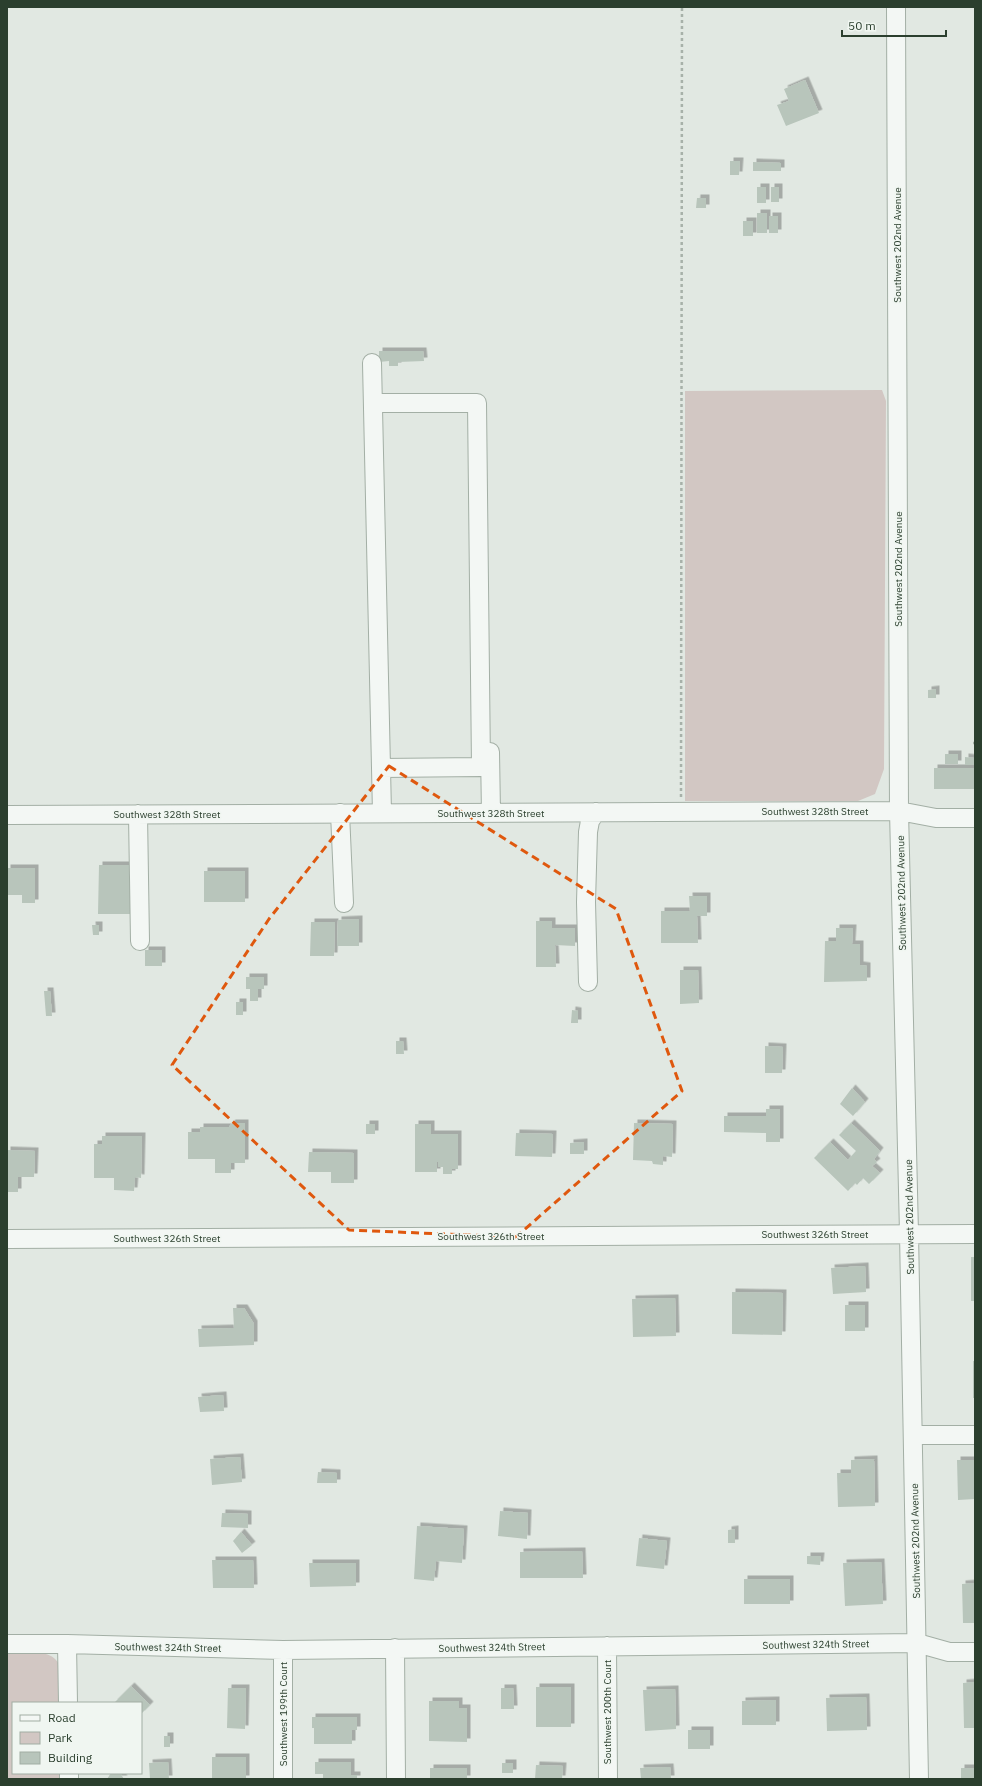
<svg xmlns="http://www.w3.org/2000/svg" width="982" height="1786" font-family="'IBM Plex Sans',sans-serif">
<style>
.green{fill:#d2c7c3}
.building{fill:#b8c5bb;filter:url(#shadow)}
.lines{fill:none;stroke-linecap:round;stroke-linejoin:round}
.minor-casing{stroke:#a3afa5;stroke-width:20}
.path{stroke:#a7b1a9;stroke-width:2.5;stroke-dasharray:3 3;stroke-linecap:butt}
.minor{stroke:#f3f7f4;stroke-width:18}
.marked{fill:none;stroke:#df580e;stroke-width:3;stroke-dasharray:8 5;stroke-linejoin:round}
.labels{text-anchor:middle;stroke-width:3;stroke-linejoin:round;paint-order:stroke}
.street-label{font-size:10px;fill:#2b3f2e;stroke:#f0f6f1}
</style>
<defs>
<filter id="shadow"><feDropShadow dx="3.5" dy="-3.5" stdDeviation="0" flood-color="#0004"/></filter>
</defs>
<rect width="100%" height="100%" fill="#e1e8e2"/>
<path class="green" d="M 882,390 L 886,401 L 884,769 L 875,794 L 858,801 L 685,801 L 685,391 Z
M 7,1652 C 22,1652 56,1647 60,1668 C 62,1679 61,1692 62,1703 L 13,1703 L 13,1773 L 63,1773 L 63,1779 L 7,1779 Z"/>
<path class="building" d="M 805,80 L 819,113 L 786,126 L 777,105 L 789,101 L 784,89 Z
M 730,161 L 740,161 L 739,175 L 730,175 Z
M 753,162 L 781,163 L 781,171 L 753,171 Z
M 757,187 L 766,187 L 766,203 L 757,203 Z
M 771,187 L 779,187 L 779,202 L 771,202 Z
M 697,198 L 706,198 L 706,208 L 696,208 Z
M 757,213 L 767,213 L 767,233 L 757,233 Z
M 769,216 L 778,216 L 778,233 L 769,233 Z
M 743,221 L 753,221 L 753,236 L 743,236 Z
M 379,351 L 423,351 L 424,361 L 398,362 L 398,366 L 389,366 L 389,361 L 379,362 Z
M 936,689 L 936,698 L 928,698 L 928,690 Z
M 945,754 L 958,754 L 958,764 L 945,764 Z
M 965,757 L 974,758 L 974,765 L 965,765 Z
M 934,768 L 974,768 L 974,789 L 934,789 Z
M 99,865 L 135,865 L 134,914 L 98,914 Z
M 7,868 L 35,868 L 35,903 L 22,903 L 22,895 L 7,895 Z
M 204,871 L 245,871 L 245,902 L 204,902 Z
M 689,896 L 707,896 L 707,916 L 697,916 L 698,943 L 661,943 L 661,911 L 690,911 Z
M 359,919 L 359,946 L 337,946 L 338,920 Z
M 536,921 L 552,921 L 552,928 L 575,928 L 575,946 L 555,945 L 556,967 L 536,967 Z
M 311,922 L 335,922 L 334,956 L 310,956 Z
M 92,925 L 99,925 L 99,935 L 93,935 Z
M 836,928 L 853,928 L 852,944 L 860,944 L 860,965 L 867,966 L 867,981 L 824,982 L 825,941 L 836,941 Z
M 145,950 L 162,950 L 162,966 L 145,966 Z
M 680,970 L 698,970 L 699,1003 L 680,1004 Z
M 246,977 L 264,977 L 264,989 L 258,989 L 258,1001 L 250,1001 L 250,989 L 246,989 Z
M 44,991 L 50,991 L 52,1016 L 46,1016 Z
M 236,1002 L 243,1002 L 243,1015 L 236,1015 Z
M 572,1010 L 578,1011 L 578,1023 L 571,1023 Z
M 396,1041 L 403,1041 L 404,1054 L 396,1054 Z
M 765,1046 L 783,1047 L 782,1073 L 765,1073 Z
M 852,1088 L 865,1102 L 853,1116 L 840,1104 Z
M 766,1109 L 780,1109 L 780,1142 L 766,1142 L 766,1133 L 724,1132 L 724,1116 L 766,1116 Z
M 232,1123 L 245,1123 L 245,1163 L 231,1163 L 231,1173 L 215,1173 L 215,1159 L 188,1159 L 188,1132 L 200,1132 L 200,1127 L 229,1127 Z
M 634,1123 L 673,1124 L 672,1157 L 663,1156 L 663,1165 L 653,1164 L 652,1161 L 633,1160 Z
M 851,1123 L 880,1151 L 874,1159 L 877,1162 L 872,1166 L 880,1173 L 869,1184 L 863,1178 L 857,1185 L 855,1183 L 848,1191 L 814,1158 L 830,1142 L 848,1160 L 856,1151 L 839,1135 Z
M 366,1124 L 375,1124 L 375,1134 L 366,1134 Z
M 415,1124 L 431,1124 L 431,1134 L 458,1134 L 458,1169 L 452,1169 L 452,1174 L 443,1174 L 443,1167 L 438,1167 L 438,1162 L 437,1162 L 437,1172 L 415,1172 Z
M 516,1133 L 553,1134 L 552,1157 L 515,1156 Z
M 102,1136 L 142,1136 L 141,1178 L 135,1177 L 134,1191 L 114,1190 L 114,1178 L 94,1178 L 94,1144 L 102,1144 Z
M 584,1142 L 584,1154 L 570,1154 L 570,1143 Z
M 7,1150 L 35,1151 L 34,1177 L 18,1177 L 18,1192 L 7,1192 Z
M 309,1152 L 354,1153 L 354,1183 L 331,1183 L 331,1172 L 308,1172 Z
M 971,1257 L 975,1257 L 975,1301 L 971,1301 Z
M 865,1266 L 866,1292 L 833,1294 L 831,1268 Z
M 732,1292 L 783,1293 L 782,1335 L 732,1334 Z
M 675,1298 L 676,1336 L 633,1337 L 632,1299 Z
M 845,1305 L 865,1305 L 865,1331 L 845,1331 Z
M 233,1308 L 244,1308 L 254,1324 L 254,1345 L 199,1347 L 198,1329 L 234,1328 Z
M 973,1361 L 975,1361 L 975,1398 L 973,1398 Z
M 223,1395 L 224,1411 L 200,1412 L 198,1397 Z
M 240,1457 L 242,1482 L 212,1485 L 210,1459 Z
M 874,1459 L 875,1506 L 838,1507 L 837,1473 L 851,1473 L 851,1460 Z
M 957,1460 L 975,1460 L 975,1499 L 958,1500 Z
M 318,1472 L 337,1473 L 337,1483 L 317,1483 Z
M 500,1511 L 528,1513 L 527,1539 L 498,1536 Z
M 222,1513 L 248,1514 L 248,1528 L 221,1527 Z
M 417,1526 L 464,1529 L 462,1563 L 436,1561 L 434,1581 L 414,1579 Z
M 735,1529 L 735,1543 L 728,1543 L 728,1530 Z
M 241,1532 L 252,1545 L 242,1553 L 233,1541 Z
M 639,1538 L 667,1541 L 664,1569 L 636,1566 Z
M 582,1551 L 583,1578 L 520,1578 L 520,1552 Z
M 807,1556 L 821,1556 L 820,1565 L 807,1564 Z
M 212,1560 L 253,1560 L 254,1588 L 213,1588 Z
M 881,1562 L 883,1604 L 845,1606 L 843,1563 Z
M 309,1563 L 356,1563 L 356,1586 L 310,1587 Z
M 744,1579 L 790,1579 L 790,1604 L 744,1604 Z
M 975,1583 L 975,1623 L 963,1623 L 962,1584 Z
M 975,1682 L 975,1728 L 964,1728 L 963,1683 Z
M 131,1686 L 150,1705 L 141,1714 L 141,1703 L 114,1703 Z
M 536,1687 L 571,1687 L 571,1727 L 536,1727 Z
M 228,1688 L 246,1688 L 245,1729 L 227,1728 Z
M 501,1688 L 513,1688 L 514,1709 L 501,1709 Z
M 675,1689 L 676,1729 L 645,1731 L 643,1690 Z
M 866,1697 L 867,1730 L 827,1731 L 826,1698 Z
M 776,1700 L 776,1725 L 742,1725 L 742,1701 Z
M 429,1701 L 459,1701 L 459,1708 L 467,1708 L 467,1742 L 429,1741 Z
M 312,1717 L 357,1717 L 357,1730 L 352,1730 L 352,1744 L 314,1744 L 314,1728 L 312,1728 Z
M 688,1730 L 710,1730 L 710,1749 L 688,1749 Z
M 164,1736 L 170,1736 L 170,1747 L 164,1747 Z
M 212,1757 L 246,1757 L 246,1779 L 212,1779 Z
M 168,1762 L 169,1779 L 150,1779 L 149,1763 Z
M 315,1762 L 351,1762 L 351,1775 L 357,1775 L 357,1779 L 323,1779 L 323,1774 L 315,1774 Z
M 502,1763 L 513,1763 L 513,1773 L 502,1773 Z
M 536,1765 L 563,1766 L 562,1779 L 535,1779 Z
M 670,1767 L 671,1779 L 641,1779 L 640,1768 Z
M 430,1768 L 467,1768 L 467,1779 L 430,1779 Z
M 961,1768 L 975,1768 L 975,1779 L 961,1779 Z
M 111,1773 L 120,1773 L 124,1779 L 107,1779 Z"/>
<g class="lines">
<defs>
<path id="minor" d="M 896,7 L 899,811 L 909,1233 L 919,1779
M 372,363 L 382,813
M 373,403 L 477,403 L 481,767 L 381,768
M 490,752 L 491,813
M 340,813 L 344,903
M 138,814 L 140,941
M 7,815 L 899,811 L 936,818 L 975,818
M 588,982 L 586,902 L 588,832 L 590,821 L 596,812
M 7,1239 L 975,1234
M 913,1435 L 975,1435
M 7,1644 L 67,1644 L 283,1650 L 917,1643 L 949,1652 L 975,1652
M 67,1644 L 68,1703
M 607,1646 L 608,1779
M 395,1648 L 396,1779
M 283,1650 L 283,1779
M 69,1773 L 69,1779"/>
</defs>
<use href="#minor" class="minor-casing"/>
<path class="path" d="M 973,743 L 975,743
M 681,797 L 682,7"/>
<use href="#minor" class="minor"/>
</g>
<path class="marked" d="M 389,766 L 616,909 L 682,1091 L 516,1237 L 349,1230 L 172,1065 L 269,919 Z"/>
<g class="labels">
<g class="street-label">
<text transform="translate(897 245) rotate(-90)" y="4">Southwest 202nd Avenue</text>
<text transform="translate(898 569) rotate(-90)" y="4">Southwest 202nd Avenue</text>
<text x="815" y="815">Southwest 328th Street</text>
<text x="491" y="817">Southwest 328th Street</text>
<text x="167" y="818">Southwest 328th Street</text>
<text transform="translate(901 893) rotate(-91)" y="4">Southwest 202nd Avenue</text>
<text transform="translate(909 1217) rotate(-91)" y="4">Southwest 202nd Avenue</text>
<text x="815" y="1238">Southwest 326th Street</text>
<text x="491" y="1240">Southwest 326th Street</text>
<text x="167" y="1242">Southwest 326th Street</text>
<text transform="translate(915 1541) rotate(-91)" y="4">Southwest 202nd Avenue</text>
<text transform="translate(816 1644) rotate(-1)" y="4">Southwest 324th Street</text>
<text transform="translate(168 1647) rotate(1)" y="4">Southwest 324th Street</text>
<text transform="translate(492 1647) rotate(-1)" y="4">Southwest 324th Street</text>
<text transform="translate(607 1712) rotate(-90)" y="4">Southwest 200th Court</text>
<text transform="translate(283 1714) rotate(-90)" y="4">Southwest 199th Court</text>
</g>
</g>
<rect width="982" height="1786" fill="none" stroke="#2b3f2e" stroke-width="16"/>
<rect x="12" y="1702" width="130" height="72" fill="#f0f6f1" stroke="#a1ada3"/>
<rect x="20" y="1715" width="20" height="6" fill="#f3f7f4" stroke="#a1ada3"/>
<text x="48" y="1722" font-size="12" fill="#2b3f2e">Road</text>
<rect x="20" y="1732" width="20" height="12" fill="#d2c7c3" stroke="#a1ada3"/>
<text x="48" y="1742" font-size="12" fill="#2b3f2e">Park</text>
<rect x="20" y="1752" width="20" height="12" fill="#b8c5bb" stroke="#a1ada3"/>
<text x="48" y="1762" font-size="12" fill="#2b3f2e">Building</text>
<path d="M842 30v6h104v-6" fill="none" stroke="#2b3f2e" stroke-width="2"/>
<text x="848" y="30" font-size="12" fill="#2b3f2e" stroke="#f0f6f1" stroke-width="3" paint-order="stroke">50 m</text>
</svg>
